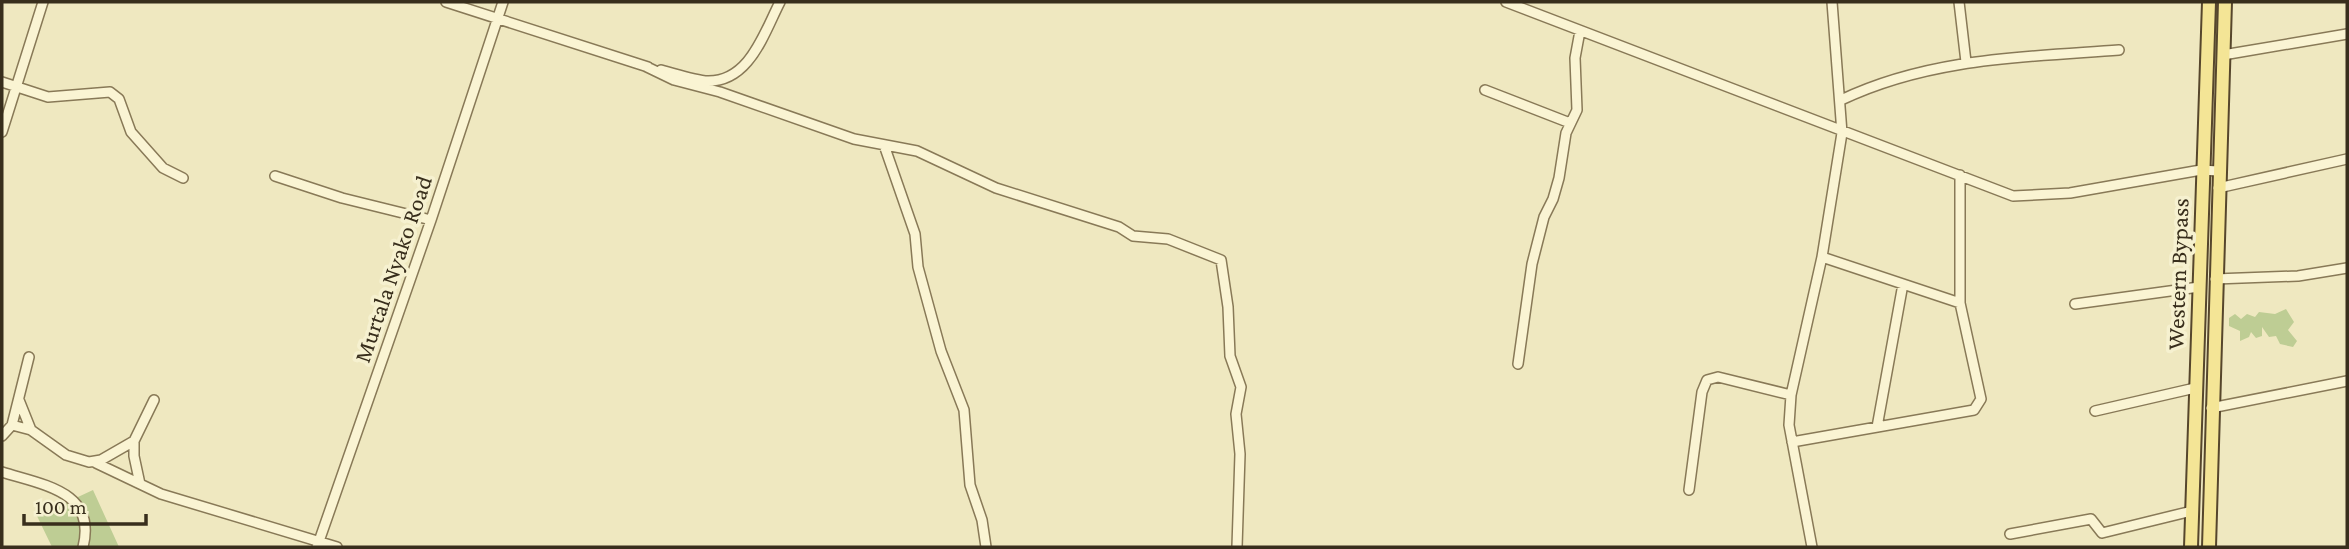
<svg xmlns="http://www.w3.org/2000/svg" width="2349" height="549" font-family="'Crimson Pro',serif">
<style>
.green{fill:#becd94}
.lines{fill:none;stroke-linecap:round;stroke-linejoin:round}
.minor-casing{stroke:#887957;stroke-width:12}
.major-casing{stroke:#56462c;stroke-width:16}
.minor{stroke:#faf4d3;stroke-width:9}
.major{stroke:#f4e596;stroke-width:12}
.labels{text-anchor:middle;stroke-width:7;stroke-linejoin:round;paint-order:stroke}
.street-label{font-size:24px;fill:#382e1c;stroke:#f6f1d0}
</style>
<rect width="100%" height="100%" fill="#efe8c0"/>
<path class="green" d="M 2286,309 L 2294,322 L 2288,330 L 2297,341 L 2293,347 L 2280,344 L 2276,336 L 2269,337 L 2262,327 L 2262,336 L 2256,338 L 2251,332 L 2249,337 L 2240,341 L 2240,331 L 2229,326 L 2229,318 L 2235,314 L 2241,319 L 2247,314 L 2255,317 L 2259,312 L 2275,314 Z
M 93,490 L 119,547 L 52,547 L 37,516 Z"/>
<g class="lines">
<defs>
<path id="minor" d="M 446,2 L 648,67
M 1506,2 L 2013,196 L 2070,193 L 2201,170 L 2218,171
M 1959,2 L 1966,62
M 2223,55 L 2347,34
M 645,66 L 674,80 L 720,92 L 854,139 L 917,151 L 996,188 L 1119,227 L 1133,236 L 1168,239 L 1221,260 L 1228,307 L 1230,356 L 1241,387 L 1236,414 L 1240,454 L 1237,547
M 661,70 C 675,74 691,79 705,81 C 749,84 764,33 780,2
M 2,82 L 48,97 L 110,92 L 119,99 L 131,132 L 163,168 L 183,178
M 1485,90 L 1570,123
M 1841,100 C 1929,58 2023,57 2119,50
M 2,132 L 43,2
M 884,145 L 915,234 L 918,267 L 941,351 L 964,410 L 970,485 L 982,520 L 986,547
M 275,176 L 342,198 L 431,220
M 2218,188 L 2347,159
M 1822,257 L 1960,303
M 2215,279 L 2298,276 L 2347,268
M 2075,304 L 2199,287
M 1518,364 L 1532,264 L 1544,217 L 1553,199 L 1559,178 L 1566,133 L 1577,110 L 1575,58 L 1580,31
M 19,400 L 31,430
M 2211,408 L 2347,381
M 2095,411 L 2195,388
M 12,425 L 31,430 L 66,455 L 89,462 L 101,460 L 134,441 L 134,456 L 140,484
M 1877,427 L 1903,284
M 2,436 L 12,425 L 29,357
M 134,441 L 154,400
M 1792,442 L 1974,410 L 1981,399 L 1960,303 L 1960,175
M 96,463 L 161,494 L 337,547
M 2,472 C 43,485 97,491 83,547
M 1689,490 L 1702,392 L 1707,380 L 1718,377 L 1791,395
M 2010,534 L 2091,519 L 2102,533 L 2192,511
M 317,547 L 431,220 L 503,2
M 1812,547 L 1789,425 L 1791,395 L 1822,257 L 1842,133 L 1832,2"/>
<path id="major" d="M 2191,547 L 2209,2
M 2209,547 L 2225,2"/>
</defs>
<use href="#minor" class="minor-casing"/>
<use href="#major" class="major-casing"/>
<use href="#minor" class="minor"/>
<use href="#major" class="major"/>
</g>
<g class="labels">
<g class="street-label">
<text transform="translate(393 269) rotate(-71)" y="8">Murtala Nyako Road</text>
<text transform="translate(2178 274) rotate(-88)" y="8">Western Bypass</text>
</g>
</g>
<rect width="2349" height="549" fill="none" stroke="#382e1c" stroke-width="7"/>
<path d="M24 514v10h122v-10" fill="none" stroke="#382e1c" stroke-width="3.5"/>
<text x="35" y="514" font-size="21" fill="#382e1c" stroke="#f6f1d0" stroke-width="5" paint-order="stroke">100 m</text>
</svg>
